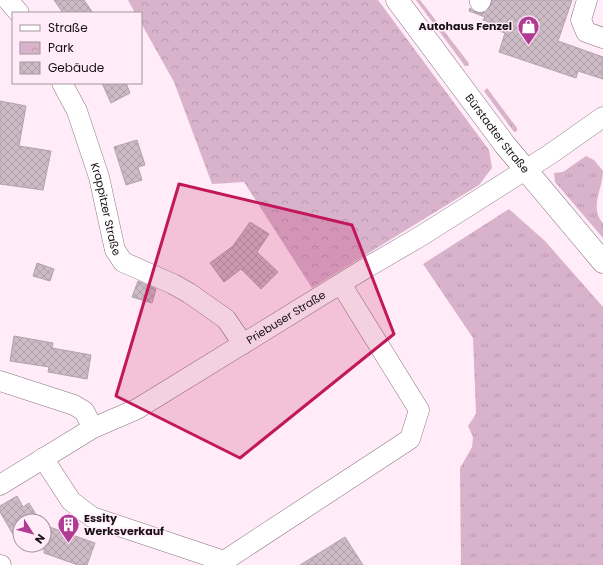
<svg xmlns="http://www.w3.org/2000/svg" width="603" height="565" font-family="Poppins,sans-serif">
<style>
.grass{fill:url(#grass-tufts)}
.park{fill:url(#park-crowns)}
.building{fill:url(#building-cross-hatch);stroke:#b3a2ad}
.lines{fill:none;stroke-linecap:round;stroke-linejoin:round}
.minor-casing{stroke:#85747f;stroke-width:21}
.major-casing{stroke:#85747f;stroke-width:23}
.minor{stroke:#fff;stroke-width:20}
.major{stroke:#fff;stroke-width:22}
.marked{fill:#c2185b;fill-opacity:0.2;stroke:#c2185b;stroke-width:3;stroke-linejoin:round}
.labels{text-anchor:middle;stroke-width:3;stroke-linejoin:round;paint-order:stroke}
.poi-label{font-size:11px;font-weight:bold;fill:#181216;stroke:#ffecf8;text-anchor:end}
.street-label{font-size:11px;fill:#181216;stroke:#ffecf8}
</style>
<defs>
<pattern id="grass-tufts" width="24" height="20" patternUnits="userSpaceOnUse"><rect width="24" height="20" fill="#d9b3cc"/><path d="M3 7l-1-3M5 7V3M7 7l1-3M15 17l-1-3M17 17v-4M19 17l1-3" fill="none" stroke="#ba99ae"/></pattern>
<pattern id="park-crowns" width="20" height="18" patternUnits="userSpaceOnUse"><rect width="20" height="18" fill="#d9b3cc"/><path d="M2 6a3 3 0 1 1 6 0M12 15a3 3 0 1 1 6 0" fill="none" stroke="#ba99ae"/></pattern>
<pattern id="building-cross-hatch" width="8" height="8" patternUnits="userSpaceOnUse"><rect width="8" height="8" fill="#ccbac5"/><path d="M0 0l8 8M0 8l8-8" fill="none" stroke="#ae9fa8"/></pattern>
</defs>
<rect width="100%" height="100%" fill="#ffecf8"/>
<path class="grass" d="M 416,0 L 420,0 L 468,62 L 469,64 L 468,66 L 465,66 Z
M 487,88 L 517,128 L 517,131 L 514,132 L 484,91 Z
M 586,156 L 594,160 L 603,171 C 603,188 589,208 603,223 L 603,238 L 555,182 L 554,173 L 563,172 Z
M 509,209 L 545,241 L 603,307 L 603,565 L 461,565 L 460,468 L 472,447 L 473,437 L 468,426 L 476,414 L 473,338 L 423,264 Z"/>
<path class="park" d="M 128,0 L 378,0 L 489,150 L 492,168 L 479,185 L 312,288 L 244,182 L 212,184 L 174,82 L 141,23 L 141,13 L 135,13 Z"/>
<path class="building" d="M 54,0 L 84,0 L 93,13 L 63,13 Z
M 492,0 L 572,0 L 558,41 L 603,57 L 603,79 L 578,71 L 576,78 L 499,52 L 505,33 L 497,30 L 498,25 L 483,20 L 485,17 L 469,11 L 470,8 L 475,12 L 481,13 L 486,12 L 490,7 Z
M 102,83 L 126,83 L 130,93 L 111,103 Z
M 0,101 L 26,106 L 19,146 L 51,151 L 43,190 L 0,184 Z
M 137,140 L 145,165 L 138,167 L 142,180 L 126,185 L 114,147 Z
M 250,222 L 269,234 L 257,252 L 278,272 L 261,289 L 241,269 L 224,282 L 210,263 L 233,246 Z
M 37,263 L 54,269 L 50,281 L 33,276 Z
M 138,281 L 156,289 L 152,303 L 132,297 Z
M 14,336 L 53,343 L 52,348 L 91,355 L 87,379 L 48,372 L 49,367 L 10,361 Z
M 17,496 L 23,507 L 29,503 L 40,521 L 20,521 L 20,546 L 0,512 L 0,506 Z
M 44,525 L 95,543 L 87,565 L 78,565 L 44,553 Z
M 345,537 L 363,565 L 300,565 Z"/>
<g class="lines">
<defs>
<g id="minor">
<path d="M 8,0 L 19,13"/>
<path d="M 587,0 L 581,20 L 586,32 L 603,38"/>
<path d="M 480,2 L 481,0"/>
<path id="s1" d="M 62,83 L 77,111 L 99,177 L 115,250 L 123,262 L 173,284 L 189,293 L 226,319 L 243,344"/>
<path d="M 0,381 L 74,405 L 84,411 L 93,428"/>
<path d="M 43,458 L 71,501 L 92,517 L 224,561 L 410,439 L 419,410 L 341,284"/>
<path id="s2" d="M 0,485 L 93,428 L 137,409 L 366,268 L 421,236 L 549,155 L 603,117"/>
<path d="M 0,565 L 1,565"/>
</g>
<g id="major">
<path id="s3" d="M 397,0 L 505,145 L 603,262"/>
</g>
</defs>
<use href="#minor" class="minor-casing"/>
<use href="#major" class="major-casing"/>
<use href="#minor" class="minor"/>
<use href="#major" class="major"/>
</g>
<path class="marked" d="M 179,184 L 352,225 L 394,334 L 240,458 L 116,396 Z"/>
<defs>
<symbol id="shop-pin" viewBox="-11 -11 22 30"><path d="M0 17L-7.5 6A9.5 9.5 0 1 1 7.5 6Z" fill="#b13b92" stroke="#ffecf8"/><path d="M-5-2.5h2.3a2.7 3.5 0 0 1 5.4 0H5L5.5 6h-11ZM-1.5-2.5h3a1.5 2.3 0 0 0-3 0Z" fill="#fff"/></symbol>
<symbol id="building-pin" viewBox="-11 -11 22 30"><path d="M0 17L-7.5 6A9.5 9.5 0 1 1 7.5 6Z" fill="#b13b92" stroke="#ffecf8"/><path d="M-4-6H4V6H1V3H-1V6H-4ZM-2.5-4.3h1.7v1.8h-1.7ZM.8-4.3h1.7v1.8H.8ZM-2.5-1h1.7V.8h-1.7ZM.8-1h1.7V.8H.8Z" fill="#fff"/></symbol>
</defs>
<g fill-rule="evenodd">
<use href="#shop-pin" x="516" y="14" width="25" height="34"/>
<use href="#building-pin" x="56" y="512" width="25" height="34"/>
</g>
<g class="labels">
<g class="poi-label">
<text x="512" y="30">Autohaus Fenzel</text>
<text x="84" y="522" text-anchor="start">Essity<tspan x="84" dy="13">Werksverkauf</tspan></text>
</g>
<g class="street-label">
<text dy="4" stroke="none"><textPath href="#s3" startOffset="167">Bürstadter Straße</textPath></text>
<text dy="4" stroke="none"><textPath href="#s1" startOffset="134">Krappitzer Straße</textPath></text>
<text dy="4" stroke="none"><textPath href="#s2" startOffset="332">Priebuser Straße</textPath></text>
</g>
</g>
<rect x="12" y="12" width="130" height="72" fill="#ffecf8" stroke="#a3959e"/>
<rect x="20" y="25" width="20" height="6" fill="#ffffff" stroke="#a3959e"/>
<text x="48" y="32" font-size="12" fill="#181216">Straße</text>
<rect x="20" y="42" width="20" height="12" fill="url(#park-crowns)" stroke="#a3959e"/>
<text x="48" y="52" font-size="12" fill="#181216">Park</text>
<rect x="20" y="62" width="20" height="12" fill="url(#building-cross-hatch)" stroke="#a3959e"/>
<text x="48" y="72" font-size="12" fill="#181216">Gebäude</text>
<g transform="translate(32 533) rotate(126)"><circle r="19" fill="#ffecf8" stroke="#a3959e"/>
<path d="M0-3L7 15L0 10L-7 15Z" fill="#b13b92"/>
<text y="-6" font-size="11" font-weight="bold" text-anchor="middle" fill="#181216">N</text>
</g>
</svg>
